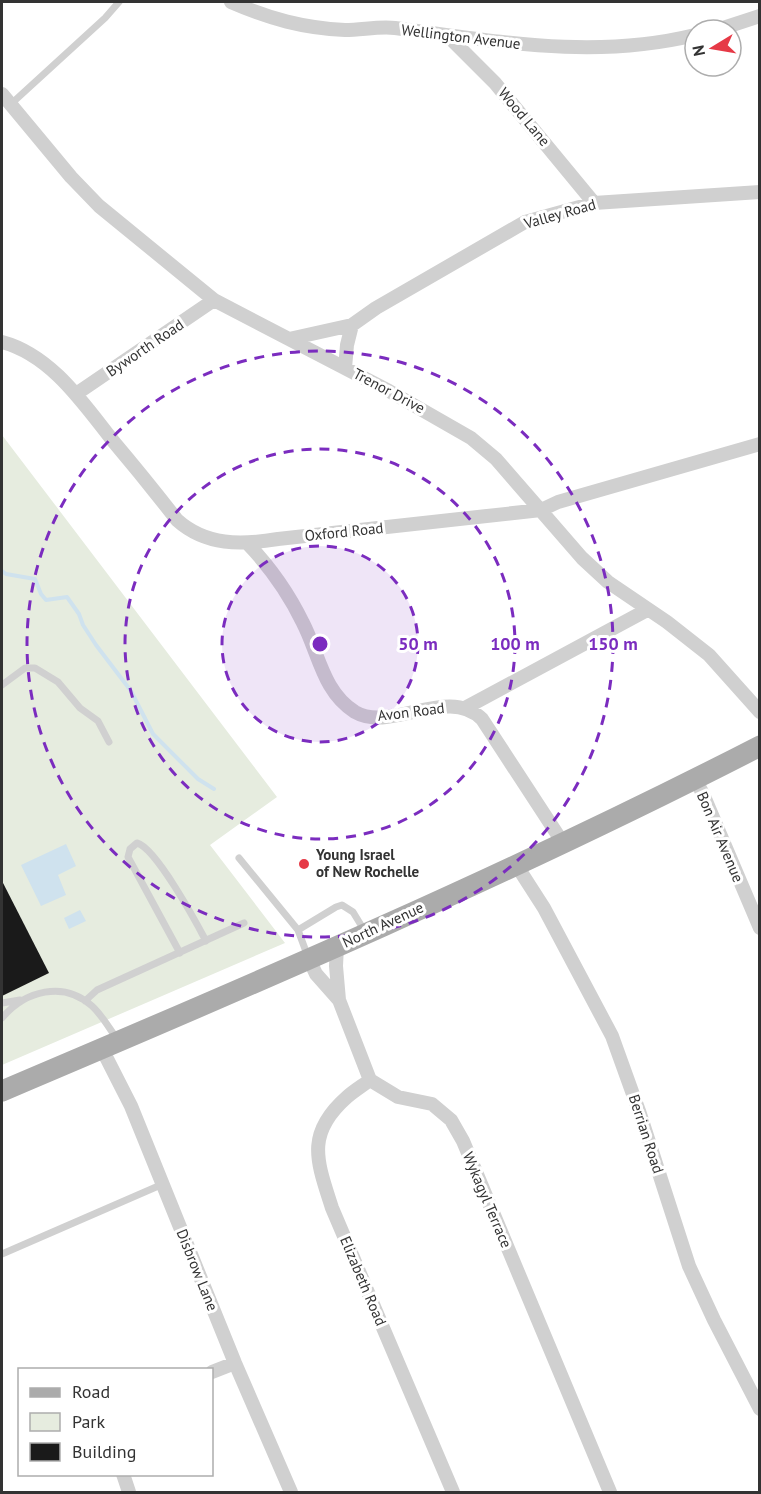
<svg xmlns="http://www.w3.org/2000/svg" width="761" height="1494" font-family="'PT Sans',sans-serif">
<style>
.green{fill:#e6ecdf}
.water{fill:#cfe2ee}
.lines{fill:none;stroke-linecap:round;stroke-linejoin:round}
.stream{stroke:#cfe2ee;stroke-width:4}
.building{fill:#1a1a1a}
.lane{stroke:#d0d0d0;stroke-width:7}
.street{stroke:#d0d0d0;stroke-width:14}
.primary{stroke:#ababab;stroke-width:21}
.ring{fill:none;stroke:#7b2cbf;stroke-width:3;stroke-dasharray:10 8}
.poi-dot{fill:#e63946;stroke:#fff;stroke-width:2}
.labels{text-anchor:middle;stroke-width:6;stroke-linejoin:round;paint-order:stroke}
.street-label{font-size:15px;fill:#333;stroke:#fff}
.poi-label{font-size:15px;font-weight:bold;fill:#333;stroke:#fff;text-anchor:start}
.centre{fill:#7b2cbf;stroke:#fff;stroke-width:3}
.ring-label{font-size:18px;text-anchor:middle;font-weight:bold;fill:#7b2cbf;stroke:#fff;stroke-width:6;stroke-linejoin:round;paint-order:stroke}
</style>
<rect width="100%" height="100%" fill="#fff"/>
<path class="green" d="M 2,435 L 277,797 L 210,845 L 285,943 L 2,1065 Z"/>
<path class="water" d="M 66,844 L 76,866 L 58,875 L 66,895 L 41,906 L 21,865 Z
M 80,910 L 86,921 L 69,929 L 64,918 Z"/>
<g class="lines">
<path class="stream" d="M 2,571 L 6,574 L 35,579 L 41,594 L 46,600 L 67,597 L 79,614 L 83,625 L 96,645 L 131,691 L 153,734 L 198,779 L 214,789"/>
</g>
<path class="building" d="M 2,881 L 49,973 L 2,996 Z"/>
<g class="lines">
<path class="lane" d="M 11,104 L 105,18 L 119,2
M 2,685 L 25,668 L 35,668 L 58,682 L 80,708 L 98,721 L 109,742
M 239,858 L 298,930 L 308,957
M 298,930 L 336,907 L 342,905 L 353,912 L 364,930
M 180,953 L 128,857 L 130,849 L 137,843 C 156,848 196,922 206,941
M 85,1001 L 97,990 L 244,923
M 2,1003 L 20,1000
M 2,1018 C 25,991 63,980 92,1006 C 102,1015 109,1028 117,1039
M 2,1254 L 163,1184"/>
<path class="street" d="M 231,2 C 270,19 303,28 345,30 C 362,30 379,26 395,28 C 497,41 593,60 695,35
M 717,30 L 760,16
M 448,36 L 495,83 L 594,203
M 2,94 L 71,177 L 99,206 L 214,300 L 389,391 L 471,438 L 496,459 L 582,558 L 608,582 L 667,622 L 709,655 L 760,712
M 289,339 L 352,325 L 376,308 L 525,222 L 594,203 L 760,192
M 2,342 C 51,355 83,403 113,441 C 135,467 156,493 177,520 C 206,546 241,545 278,539 L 541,510 L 558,502 L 760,444
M 345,368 L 347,345 L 352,325
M 76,394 L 214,300
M 248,544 C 270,567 289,594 303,623 C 319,654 323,692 355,712 C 391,733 448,685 482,719 L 563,843
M 465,708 L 647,610
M 695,779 L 703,794 L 760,928
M 517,866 L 544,908 L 612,1036 L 639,1111 L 689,1266 L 714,1320 L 760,1409
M 337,946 L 336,966 L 339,1000
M 309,959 L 316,974 L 339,1000 L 370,1080 L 398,1097 L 432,1104 L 451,1120 L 463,1141 L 610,1492
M 102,1049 L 131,1106 L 235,1363 L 291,1492
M 370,1080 C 362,1086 354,1091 347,1097 C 305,1134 317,1161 332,1208 L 453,1492
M 212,1372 L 235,1363
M 123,1474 L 129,1492"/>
<path class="primary" d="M 2,1091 C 257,983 513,873 760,746"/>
</g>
<circle cx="320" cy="644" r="98" fill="#7b2cbf" fill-opacity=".12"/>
<g class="ring">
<circle cx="320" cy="644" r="98"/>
<circle cx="320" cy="644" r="195"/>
<circle cx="320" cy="644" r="293"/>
</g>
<circle class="poi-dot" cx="304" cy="864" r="6"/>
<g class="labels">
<g class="street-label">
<text transform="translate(461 37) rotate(7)" y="5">Wellington Avenue</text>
<text transform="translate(524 117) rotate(50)" y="5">Wood Lane</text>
<text transform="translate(560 214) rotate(-16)" y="5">Valley Road</text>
<text transform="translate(145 348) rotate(-34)" y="5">Byworth Road</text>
<text transform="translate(389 391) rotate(28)" y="5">Trenor Drive</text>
<text transform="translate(344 532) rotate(-6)" y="5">Oxford Road</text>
<text transform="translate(411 712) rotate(-7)" y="5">Avon Road</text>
<text transform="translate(720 837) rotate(67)" y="5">Bon Air Avenue</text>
<text transform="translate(383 925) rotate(-25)" y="5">North Avenue</text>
<text transform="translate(646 1134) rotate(72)" y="5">Berrian Road</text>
<text transform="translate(487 1200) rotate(67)" y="5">Wykagyl Terrace</text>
<text transform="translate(197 1270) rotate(68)" y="5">Disbrow Lane</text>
<text transform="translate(363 1281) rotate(67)" y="5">Elizabeth Road</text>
</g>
<g class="poi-label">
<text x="316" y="860">Young Israel<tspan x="316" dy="17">of New Rochelle</tspan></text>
</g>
</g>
<circle cx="320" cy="644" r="9" class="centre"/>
<g class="ring-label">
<text x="418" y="650">50 m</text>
<text x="515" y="650">100 m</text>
<text x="613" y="650">150 m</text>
</g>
<rect width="761" height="1494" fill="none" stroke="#333333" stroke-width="6"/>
<rect x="18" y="1368" width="195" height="108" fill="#ffffff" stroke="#adadad" stroke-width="1.5"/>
<rect x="30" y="1388" width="30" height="9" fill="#ababab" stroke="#adadad" stroke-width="1.5"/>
<text x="72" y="1398" font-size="18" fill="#333333">Road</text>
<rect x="30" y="1413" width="30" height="18" fill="#e6ecdf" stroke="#adadad" stroke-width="1.5"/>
<text x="72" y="1428" font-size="18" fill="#333333">Park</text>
<rect x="30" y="1443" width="30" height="18" fill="#1a1a1a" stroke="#adadad" stroke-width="1.5"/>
<text x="72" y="1458" font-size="18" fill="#333333">Building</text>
<g transform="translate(713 48) rotate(259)"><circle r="28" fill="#ffffff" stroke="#adadad" stroke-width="1.5"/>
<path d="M0-4.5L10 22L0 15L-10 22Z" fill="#e63946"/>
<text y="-9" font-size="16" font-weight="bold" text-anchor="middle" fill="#333333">N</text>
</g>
</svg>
